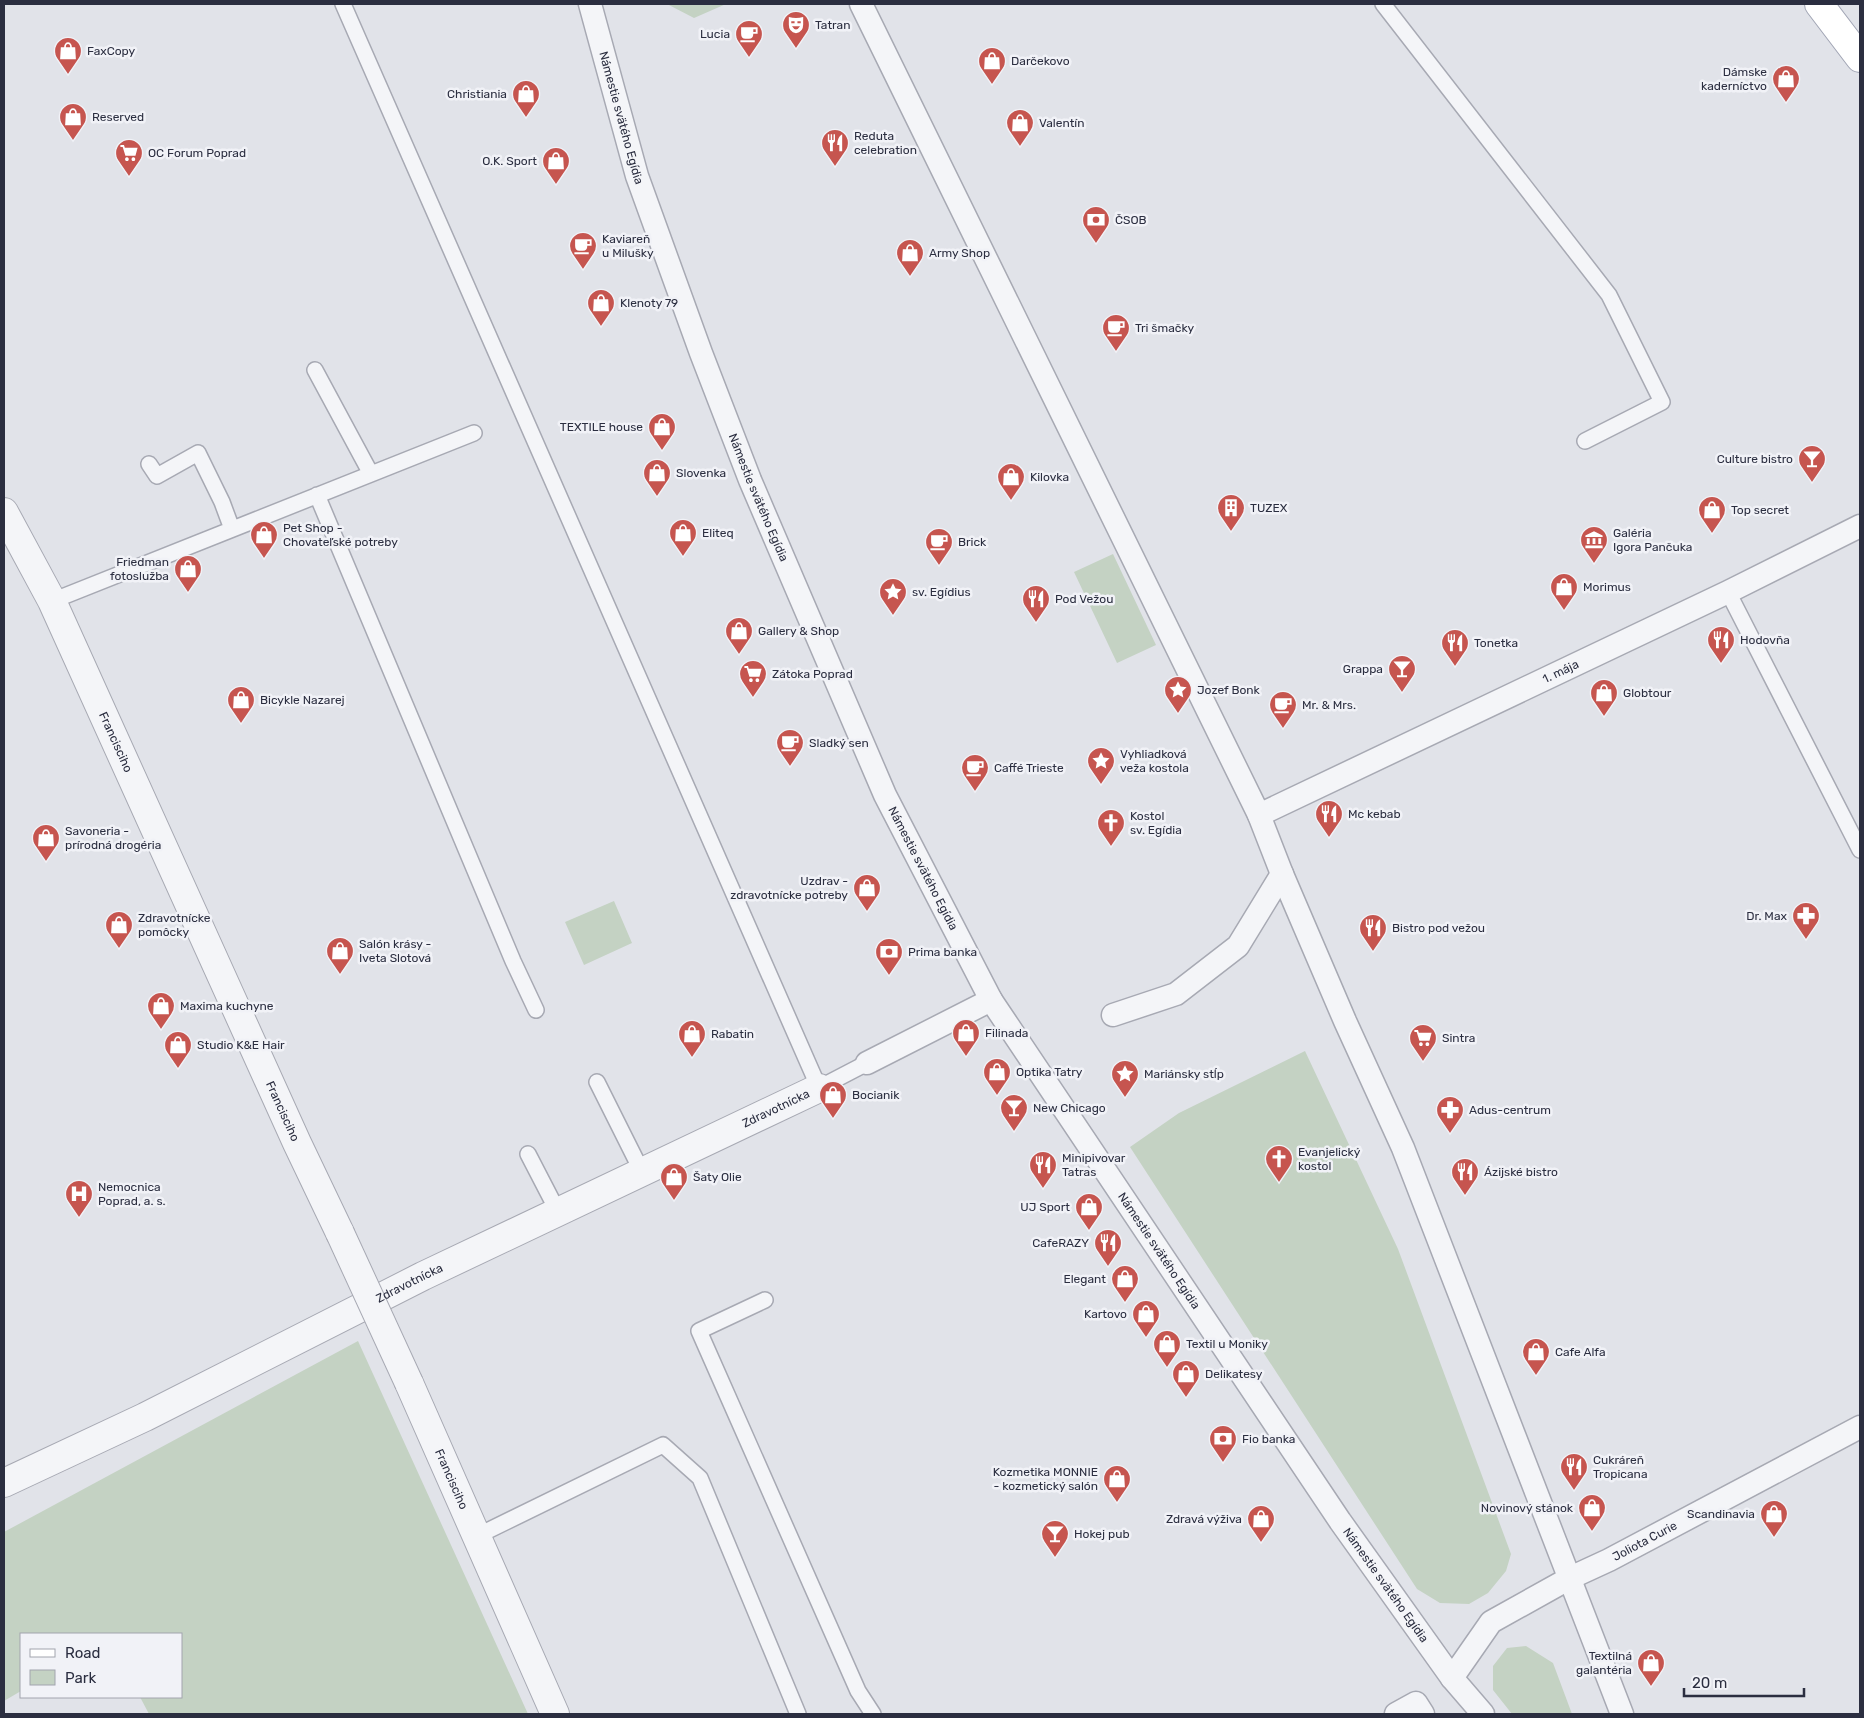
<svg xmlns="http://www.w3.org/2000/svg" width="1864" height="1718" font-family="Rubik,sans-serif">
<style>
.green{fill:#c4d2c3}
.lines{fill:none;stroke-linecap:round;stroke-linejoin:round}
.service-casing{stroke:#a7a9b3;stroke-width:18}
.pedestrian-casing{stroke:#a7a9b3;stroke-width:25}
.minor-casing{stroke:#a7a9b3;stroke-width:30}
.primary-casing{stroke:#a1a5b4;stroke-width:30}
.service{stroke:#f4f5f8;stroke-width:15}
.pedestrian{stroke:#f4f5f8;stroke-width:22}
.minor{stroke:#f4f5f8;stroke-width:28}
.primary{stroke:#fff;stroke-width:28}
.minor-bridge-casing{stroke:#a7a9b3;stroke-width:30;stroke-linecap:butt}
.minor-bridge{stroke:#f4f5f8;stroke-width:28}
.labels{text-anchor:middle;stroke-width:5;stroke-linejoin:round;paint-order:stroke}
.poi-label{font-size:12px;fill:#2b2e40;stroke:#f1f2f7;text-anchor:start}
.street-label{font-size:12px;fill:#2b2e40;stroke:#f1f2f7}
</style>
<rect width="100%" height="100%" fill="#e1e3e9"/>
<path class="green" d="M 667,4 L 726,4 L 694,18 Z
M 1113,554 L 1156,645 L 1117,663 L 1074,572 Z
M 614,901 L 632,943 L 584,965 L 565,922 Z
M 1305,1051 L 1398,1249 L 1511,1554 L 1506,1571 L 1488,1593 L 1469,1604 L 1440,1603 L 1417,1589 L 1130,1147 L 1179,1113 Z
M 358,1341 L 528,1714 L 149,1714 L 140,1697 L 181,1697 L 181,1634 L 21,1634 L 21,1691 L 4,1701 L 4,1532 Z
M 1526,1646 L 1553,1663 L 1572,1714 L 1512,1714 L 1493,1690 L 1493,1666 L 1507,1648 Z"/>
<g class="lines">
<defs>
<path id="service" d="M 343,4 L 819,1088 L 867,1063
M 1383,4 L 1609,295 L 1662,402 L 1585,441
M 315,370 L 371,474
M 149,464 L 157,476 L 198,453 L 222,502 L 232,529
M 317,495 L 513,961 L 536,1010
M 1728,592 L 1860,850
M 52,601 L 474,433
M 597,1082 L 642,1172
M 528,1154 L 558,1212
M 765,1300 L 699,1331 L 858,1691 L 873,1714
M 477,1536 L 663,1445 L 700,1478 L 798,1714"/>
<g id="pedestrian">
<path id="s1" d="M 590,4 L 637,176 L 701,353 L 750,480 L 885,795 L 991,1000 L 1340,1521 L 1452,1678 L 1483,1714"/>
<path d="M 861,4 L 1259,815 L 1282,874 L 1345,1021 L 1403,1148 L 1622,1714"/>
<path id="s2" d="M 1259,815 L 1728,592 L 1860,526"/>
<path d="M 1113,1015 L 1176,994 L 1238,946 L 1282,874"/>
<path d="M 867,1063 L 991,1000"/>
<path id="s3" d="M 1452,1678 L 1491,1622 L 1570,1578 L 1609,1560 L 1860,1427"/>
<path d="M 1396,1714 L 1416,1703 L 1423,1714"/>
</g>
<g id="minor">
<path id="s4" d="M 4,512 L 52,601 L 297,1143 L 340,1233"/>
<path id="s5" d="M 409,1383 L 555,1714"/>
<path id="s6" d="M 4,1483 L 145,1417 L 423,1276 L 819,1088"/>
</g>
<path id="primary" d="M 1819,4 L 1860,58"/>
</defs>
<use href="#service" class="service-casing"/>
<use href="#pedestrian" class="pedestrian-casing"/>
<use href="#minor" class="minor-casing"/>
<use href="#primary" class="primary-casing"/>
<use href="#service" class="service"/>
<use href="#pedestrian" class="pedestrian"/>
<use href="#minor" class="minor"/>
<use href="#primary" class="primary"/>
<defs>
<path id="minor-bridge" d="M 340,1233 L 409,1383"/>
</defs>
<use href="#minor-bridge" class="minor-bridge-casing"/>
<use href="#minor-bridge" class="minor-bridge"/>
</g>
<defs>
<symbol id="theatre-pin" viewBox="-11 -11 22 30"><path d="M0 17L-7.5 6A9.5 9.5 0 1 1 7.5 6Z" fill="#c6554f" stroke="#f1f2f7"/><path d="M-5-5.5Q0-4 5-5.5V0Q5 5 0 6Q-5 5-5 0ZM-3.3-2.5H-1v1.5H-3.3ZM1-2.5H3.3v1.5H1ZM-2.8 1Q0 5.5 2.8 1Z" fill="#fff"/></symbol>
<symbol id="cafe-pin" viewBox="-11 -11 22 30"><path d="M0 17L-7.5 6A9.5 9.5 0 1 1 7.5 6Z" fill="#c6554f" stroke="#f1f2f7"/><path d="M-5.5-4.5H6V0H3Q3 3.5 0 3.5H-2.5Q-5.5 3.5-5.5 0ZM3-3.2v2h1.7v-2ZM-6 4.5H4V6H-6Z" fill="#fff"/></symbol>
<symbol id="shop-pin" viewBox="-11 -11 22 30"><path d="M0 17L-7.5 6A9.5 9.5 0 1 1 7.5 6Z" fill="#c6554f" stroke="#f1f2f7"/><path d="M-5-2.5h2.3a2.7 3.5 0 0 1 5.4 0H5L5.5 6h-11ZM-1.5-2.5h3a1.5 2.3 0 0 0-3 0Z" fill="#fff"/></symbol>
<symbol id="restaurant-pin" viewBox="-11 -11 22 30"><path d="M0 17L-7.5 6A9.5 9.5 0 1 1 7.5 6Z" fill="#c6554f" stroke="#f1f2f7"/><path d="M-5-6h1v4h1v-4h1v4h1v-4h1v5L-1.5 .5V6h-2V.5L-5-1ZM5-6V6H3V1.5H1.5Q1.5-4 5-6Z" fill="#fff"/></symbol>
<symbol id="supermarket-pin" viewBox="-11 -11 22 30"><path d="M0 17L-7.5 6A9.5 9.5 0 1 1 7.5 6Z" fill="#c6554f" stroke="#f1f2f7"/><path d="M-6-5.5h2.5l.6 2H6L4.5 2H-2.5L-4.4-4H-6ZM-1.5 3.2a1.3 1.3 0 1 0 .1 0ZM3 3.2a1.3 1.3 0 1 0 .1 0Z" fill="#fff"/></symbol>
<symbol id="bank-pin" viewBox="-11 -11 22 30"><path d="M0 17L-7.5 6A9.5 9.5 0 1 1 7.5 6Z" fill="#c6554f" stroke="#f1f2f7"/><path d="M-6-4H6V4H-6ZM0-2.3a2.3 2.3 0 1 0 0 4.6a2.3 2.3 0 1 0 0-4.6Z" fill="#fff"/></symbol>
<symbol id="bar-pin" viewBox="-11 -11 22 30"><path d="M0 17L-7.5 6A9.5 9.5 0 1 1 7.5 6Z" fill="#c6554f" stroke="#f1f2f7"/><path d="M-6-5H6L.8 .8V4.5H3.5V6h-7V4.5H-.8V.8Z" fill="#fff"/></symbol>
<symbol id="building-pin" viewBox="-11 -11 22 30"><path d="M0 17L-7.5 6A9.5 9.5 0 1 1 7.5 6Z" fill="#c6554f" stroke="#f1f2f7"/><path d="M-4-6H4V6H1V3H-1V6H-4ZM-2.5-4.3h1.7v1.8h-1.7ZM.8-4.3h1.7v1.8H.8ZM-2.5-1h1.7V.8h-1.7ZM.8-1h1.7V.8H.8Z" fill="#fff"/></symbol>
<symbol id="museum-pin" viewBox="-11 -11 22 30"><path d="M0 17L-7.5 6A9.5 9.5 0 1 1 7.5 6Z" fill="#c6554f" stroke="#f1f2f7"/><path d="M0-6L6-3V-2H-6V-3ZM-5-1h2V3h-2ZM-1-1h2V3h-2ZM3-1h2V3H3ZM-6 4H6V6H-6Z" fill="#fff"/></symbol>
<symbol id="sight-pin" viewBox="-11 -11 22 30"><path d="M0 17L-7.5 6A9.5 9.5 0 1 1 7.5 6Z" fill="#c6554f" stroke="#f1f2f7"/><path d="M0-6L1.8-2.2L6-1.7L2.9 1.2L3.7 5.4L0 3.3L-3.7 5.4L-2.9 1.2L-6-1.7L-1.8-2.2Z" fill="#fff"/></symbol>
<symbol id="church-pin" viewBox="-11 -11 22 30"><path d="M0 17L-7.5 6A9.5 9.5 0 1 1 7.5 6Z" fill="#c6554f" stroke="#f1f2f7"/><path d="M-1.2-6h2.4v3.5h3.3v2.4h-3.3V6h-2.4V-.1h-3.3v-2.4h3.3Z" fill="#fff"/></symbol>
<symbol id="pharmacy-pin" viewBox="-11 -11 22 30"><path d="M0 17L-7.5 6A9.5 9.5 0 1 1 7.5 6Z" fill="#c6554f" stroke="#f1f2f7"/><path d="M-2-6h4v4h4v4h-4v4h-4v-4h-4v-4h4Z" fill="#fff"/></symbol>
<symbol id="hospital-pin" viewBox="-11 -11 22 30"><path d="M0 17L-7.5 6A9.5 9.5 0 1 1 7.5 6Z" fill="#c6554f" stroke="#f1f2f7"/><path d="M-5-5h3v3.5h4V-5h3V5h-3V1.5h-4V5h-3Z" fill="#fff"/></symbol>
</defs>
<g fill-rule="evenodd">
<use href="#theatre-pin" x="780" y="9" width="32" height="43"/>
<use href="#cafe-pin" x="733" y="18" width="32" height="43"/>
<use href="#shop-pin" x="52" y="35" width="32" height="43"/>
<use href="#shop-pin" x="976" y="45" width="32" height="43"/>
<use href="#shop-pin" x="1770" y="63" width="32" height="43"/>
<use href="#shop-pin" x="510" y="78" width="32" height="43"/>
<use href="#shop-pin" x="57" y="101" width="32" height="43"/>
<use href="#shop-pin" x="1004" y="107" width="32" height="43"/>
<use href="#restaurant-pin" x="819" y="127" width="32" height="43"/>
<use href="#supermarket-pin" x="113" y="137" width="32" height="43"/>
<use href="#shop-pin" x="540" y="145" width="32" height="43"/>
<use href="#bank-pin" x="1080" y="204" width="32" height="43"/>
<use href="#cafe-pin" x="567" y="230" width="32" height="43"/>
<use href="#shop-pin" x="894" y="237" width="32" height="43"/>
<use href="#shop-pin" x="585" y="287" width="32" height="43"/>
<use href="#cafe-pin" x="1100" y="312" width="32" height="43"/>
<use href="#shop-pin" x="646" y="411" width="32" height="43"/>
<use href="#bar-pin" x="1796" y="443" width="32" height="43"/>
<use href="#shop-pin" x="641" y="457" width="32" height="43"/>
<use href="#shop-pin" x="995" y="461" width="32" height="43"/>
<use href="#building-pin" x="1215" y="492" width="32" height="43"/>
<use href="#shop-pin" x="1696" y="494" width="32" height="43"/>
<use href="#shop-pin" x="667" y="517" width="32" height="43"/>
<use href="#shop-pin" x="248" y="519" width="32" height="43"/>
<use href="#museum-pin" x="1578" y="524" width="32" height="43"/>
<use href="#cafe-pin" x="923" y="526" width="32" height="43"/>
<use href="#shop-pin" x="172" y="553" width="32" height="43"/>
<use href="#shop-pin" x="1548" y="571" width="32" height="43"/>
<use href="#sight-pin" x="877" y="576" width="32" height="43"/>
<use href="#restaurant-pin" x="1020" y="583" width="32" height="43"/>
<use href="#shop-pin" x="723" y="615" width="32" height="43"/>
<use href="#restaurant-pin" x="1705" y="624" width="32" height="43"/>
<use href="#restaurant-pin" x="1439" y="627" width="32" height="43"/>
<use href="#bar-pin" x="1386" y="653" width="32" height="43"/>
<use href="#supermarket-pin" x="737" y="658" width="32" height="43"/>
<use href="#sight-pin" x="1162" y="674" width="32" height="43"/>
<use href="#shop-pin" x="1588" y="677" width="32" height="43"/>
<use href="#shop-pin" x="225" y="684" width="32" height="43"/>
<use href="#cafe-pin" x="1267" y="689" width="32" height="43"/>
<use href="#cafe-pin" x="774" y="727" width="32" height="43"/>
<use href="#sight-pin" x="1085" y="745" width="32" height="43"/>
<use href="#cafe-pin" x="959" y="752" width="32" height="43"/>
<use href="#restaurant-pin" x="1313" y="798" width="32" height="43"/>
<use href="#church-pin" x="1095" y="807" width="32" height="43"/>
<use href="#shop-pin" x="30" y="822" width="32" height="43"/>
<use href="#shop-pin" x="851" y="872" width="32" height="43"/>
<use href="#pharmacy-pin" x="1790" y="900" width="32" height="43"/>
<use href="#shop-pin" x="103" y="909" width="32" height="43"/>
<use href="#restaurant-pin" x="1357" y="912" width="32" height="43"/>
<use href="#shop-pin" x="324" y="935" width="32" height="43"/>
<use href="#bank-pin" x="873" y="936" width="32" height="43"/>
<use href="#shop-pin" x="145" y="990" width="32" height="43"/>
<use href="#shop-pin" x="950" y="1017" width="32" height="43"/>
<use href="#shop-pin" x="676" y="1018" width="32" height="43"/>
<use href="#supermarket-pin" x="1407" y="1022" width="32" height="43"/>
<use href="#shop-pin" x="162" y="1029" width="32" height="43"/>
<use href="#shop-pin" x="981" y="1056" width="32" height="43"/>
<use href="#sight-pin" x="1109" y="1058" width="32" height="43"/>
<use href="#shop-pin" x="817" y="1079" width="32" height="43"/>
<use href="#bar-pin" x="998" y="1092" width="32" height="43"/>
<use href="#pharmacy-pin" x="1434" y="1094" width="32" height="43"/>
<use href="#church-pin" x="1263" y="1143" width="32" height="43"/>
<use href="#restaurant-pin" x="1027" y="1149" width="32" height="43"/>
<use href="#restaurant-pin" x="1449" y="1156" width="32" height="43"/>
<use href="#shop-pin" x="658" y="1161" width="32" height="43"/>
<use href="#hospital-pin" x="63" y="1178" width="32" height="43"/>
<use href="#shop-pin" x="1073" y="1191" width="32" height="43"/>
<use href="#restaurant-pin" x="1092" y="1227" width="32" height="43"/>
<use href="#shop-pin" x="1109" y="1263" width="32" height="43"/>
<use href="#shop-pin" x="1130" y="1298" width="32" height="43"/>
<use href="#shop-pin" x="1151" y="1328" width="32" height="43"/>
<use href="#shop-pin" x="1520" y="1336" width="32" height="43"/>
<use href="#shop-pin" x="1170" y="1358" width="32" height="43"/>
<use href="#bank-pin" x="1207" y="1423" width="32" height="43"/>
<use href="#restaurant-pin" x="1558" y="1451" width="32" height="43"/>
<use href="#shop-pin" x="1101" y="1463" width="32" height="43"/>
<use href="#shop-pin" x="1576" y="1492" width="32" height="43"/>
<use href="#shop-pin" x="1758" y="1498" width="32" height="43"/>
<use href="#shop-pin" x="1245" y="1503" width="32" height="43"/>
<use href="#bar-pin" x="1039" y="1518" width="32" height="43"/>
<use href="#shop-pin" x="1635" y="1647" width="32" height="43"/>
</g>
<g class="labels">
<g class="poi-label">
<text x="815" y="29">Tatran</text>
<text x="730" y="38" text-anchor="end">Lucia</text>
<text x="87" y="55">FaxCopy</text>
<text x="1011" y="65">Darčekovo</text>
<text x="1767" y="76" text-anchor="end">Dámske<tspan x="1767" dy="14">kaderníctvo</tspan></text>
<text x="507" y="98" text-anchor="end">Christiania</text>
<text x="92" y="121">Reserved</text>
<text x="1039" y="127">Valentín</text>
<text x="854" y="140">Reduta<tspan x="854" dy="14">celebration</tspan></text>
<text x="148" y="157">OC Forum Poprad</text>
<text x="537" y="165" text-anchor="end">O.K. Sport</text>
<text x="1115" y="224">ČSOB</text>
<text x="602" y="243">Kaviareň<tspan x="602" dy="14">u Milušky</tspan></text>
<text x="929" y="257">Army Shop</text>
<text x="620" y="307">Klenoty 79</text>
<text x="1135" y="332">Tri šmačky</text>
<text x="643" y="431" text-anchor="end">TEXTILE house</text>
<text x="1793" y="463" text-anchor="end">Culture bistro</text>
<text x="676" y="477">Slovenka</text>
<text x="1030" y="481">Kilovka</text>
<text x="1250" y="512">TUZEX</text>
<text x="1731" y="514">Top secret</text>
<text x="283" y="532">Pet Shop -<tspan x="283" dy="14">Chovateľské potreby</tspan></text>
<text x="702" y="537">Eliteq</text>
<text x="1613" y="537">Galéria<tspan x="1613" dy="14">Igora Pančuka</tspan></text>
<text x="958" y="546">Brick</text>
<text x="169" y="566" text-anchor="end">Friedman<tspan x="169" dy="14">fotoslužba</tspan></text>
<text x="1583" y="591">Morimus</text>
<text x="912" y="596">sv. Egídius</text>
<text x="1055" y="603">Pod Vežou</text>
<text x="758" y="635">Gallery &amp; Shop</text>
<text x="1740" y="644">Hodovňa</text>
<text x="1474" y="647">Tonetka</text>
<text x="1383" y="673" text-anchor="end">Grappa</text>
<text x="772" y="678">Zátoka Poprad</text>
<text x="1197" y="694">Jozef Bonk</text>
<text x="1623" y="697">Globtour</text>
<text x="260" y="704">Bicykle Nazarej</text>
<text x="1302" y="709">Mr. &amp; Mrs.</text>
<text x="809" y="747">Sladký sen</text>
<text x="1120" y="758">Vyhliadková<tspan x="1120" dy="14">veža kostola</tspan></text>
<text x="994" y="772">Caffé Trieste</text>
<text x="1348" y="818">Mc kebab</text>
<text x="1130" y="820">Kostol<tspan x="1130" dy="14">sv. Egídia</tspan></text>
<text x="65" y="835">Savoneria -<tspan x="65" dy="14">prírodná drogéria</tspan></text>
<text x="848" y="885" text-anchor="end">Uzdrav -<tspan x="848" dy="14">zdravotnícke potreby</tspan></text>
<text x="1787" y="920" text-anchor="end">Dr. Max</text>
<text x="138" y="922">Zdravotnícke<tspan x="138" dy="14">pomôcky</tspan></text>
<text x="1392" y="932">Bistro pod vežou</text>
<text x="359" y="948">Salón krásy -<tspan x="359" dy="14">Iveta Slotová</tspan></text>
<text x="908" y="956">Prima banka</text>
<text x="180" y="1010">Maxima kuchyne</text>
<text x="985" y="1037">Filinada</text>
<text x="711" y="1038">Rabatin</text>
<text x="1442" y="1042">Sintra</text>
<text x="197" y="1049">Studio K&amp;E Hair</text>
<text x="1016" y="1076">Optika Tatry</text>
<text x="1144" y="1078">Mariánsky stĺp</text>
<text x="852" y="1099">Bocianik</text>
<text x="1033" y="1112">New Chicago</text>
<text x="1469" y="1114">Adus-centrum</text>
<text x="1298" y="1156">Evanjelický<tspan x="1298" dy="14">kostol</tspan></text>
<text x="1062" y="1162">Minipivovar<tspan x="1062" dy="14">Tatras</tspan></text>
<text x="1484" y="1176">Ázijské bistro</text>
<text x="693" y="1181">Šaty Olie</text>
<text x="98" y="1191">Nemocnica<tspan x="98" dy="14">Poprad, a. s.</tspan></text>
<text x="1070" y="1211" text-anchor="end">UJ Sport</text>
<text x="1089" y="1247" text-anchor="end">CafeRAZY</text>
<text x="1106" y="1283" text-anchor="end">Elegant</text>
<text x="1127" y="1318" text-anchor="end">Kartovo</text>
<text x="1186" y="1348">Textil u Moniky</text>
<text x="1555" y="1356">Cafe Alfa</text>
<text x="1205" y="1378">Delikatesy</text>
<text x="1242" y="1443">Fio banka</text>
<text x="1593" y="1464">Cukráreň<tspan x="1593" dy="14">Tropicana</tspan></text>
<text x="1098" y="1476" text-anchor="end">Kozmetika MONNIE<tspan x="1098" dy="14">- kozmetický salón</tspan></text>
<text x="1573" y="1512" text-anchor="end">Novinový stánok</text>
<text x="1755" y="1518" text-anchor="end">Scandinavia</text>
<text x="1242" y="1523" text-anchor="end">Zdravá výživa</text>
<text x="1074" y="1538">Hokej pub</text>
<text x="1632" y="1660" text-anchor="end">Textilná<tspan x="1632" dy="14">galantéria</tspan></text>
</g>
<g class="street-label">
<text dy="4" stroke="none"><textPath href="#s1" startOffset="118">Námestie svätého Egídia</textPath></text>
<text dy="4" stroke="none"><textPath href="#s1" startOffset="522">Námestie svätého Egídia</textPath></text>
<text dy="4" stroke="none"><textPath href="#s2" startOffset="334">1. mája</textPath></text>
<text dy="4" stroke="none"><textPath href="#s4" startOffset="256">Francisciho</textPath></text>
<text dy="4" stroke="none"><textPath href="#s1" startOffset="928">Námestie svätého Egídia</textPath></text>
<text dy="4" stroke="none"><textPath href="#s6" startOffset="858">Zdravotnícka</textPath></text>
<text dy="4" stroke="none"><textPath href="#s4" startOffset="661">Francisciho</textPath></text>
<text dy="4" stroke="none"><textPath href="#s1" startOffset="1378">Námestie svätého Egídia</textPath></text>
<text dy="4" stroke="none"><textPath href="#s6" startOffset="452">Zdravotnícka</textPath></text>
<text dy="4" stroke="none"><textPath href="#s5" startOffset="105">Francisciho</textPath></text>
<text dy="4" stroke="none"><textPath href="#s3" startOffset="242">Joliota Curie</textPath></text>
<text dy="4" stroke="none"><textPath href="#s1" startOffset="1782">Námestie svätého Egídia</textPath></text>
</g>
</g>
<rect width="1864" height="1718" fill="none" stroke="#2b2e40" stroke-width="10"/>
<rect x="20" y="1633" width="162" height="65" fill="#f1f2f7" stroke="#a2a4ae"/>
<rect x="30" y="1649" width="25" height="8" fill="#ffffff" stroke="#a2a4ae"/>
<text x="65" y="1658" font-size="15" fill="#2b2e40">Road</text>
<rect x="30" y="1670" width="25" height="15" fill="#c4d2c3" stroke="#a2a4ae"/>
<text x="65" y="1683" font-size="15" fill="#2b2e40">Park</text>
<path d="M1684 1688v8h120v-8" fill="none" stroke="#2b2e40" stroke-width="2.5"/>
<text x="1692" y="1688" font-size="15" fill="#2b2e40" stroke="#f1f2f7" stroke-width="4" paint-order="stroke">20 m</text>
</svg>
